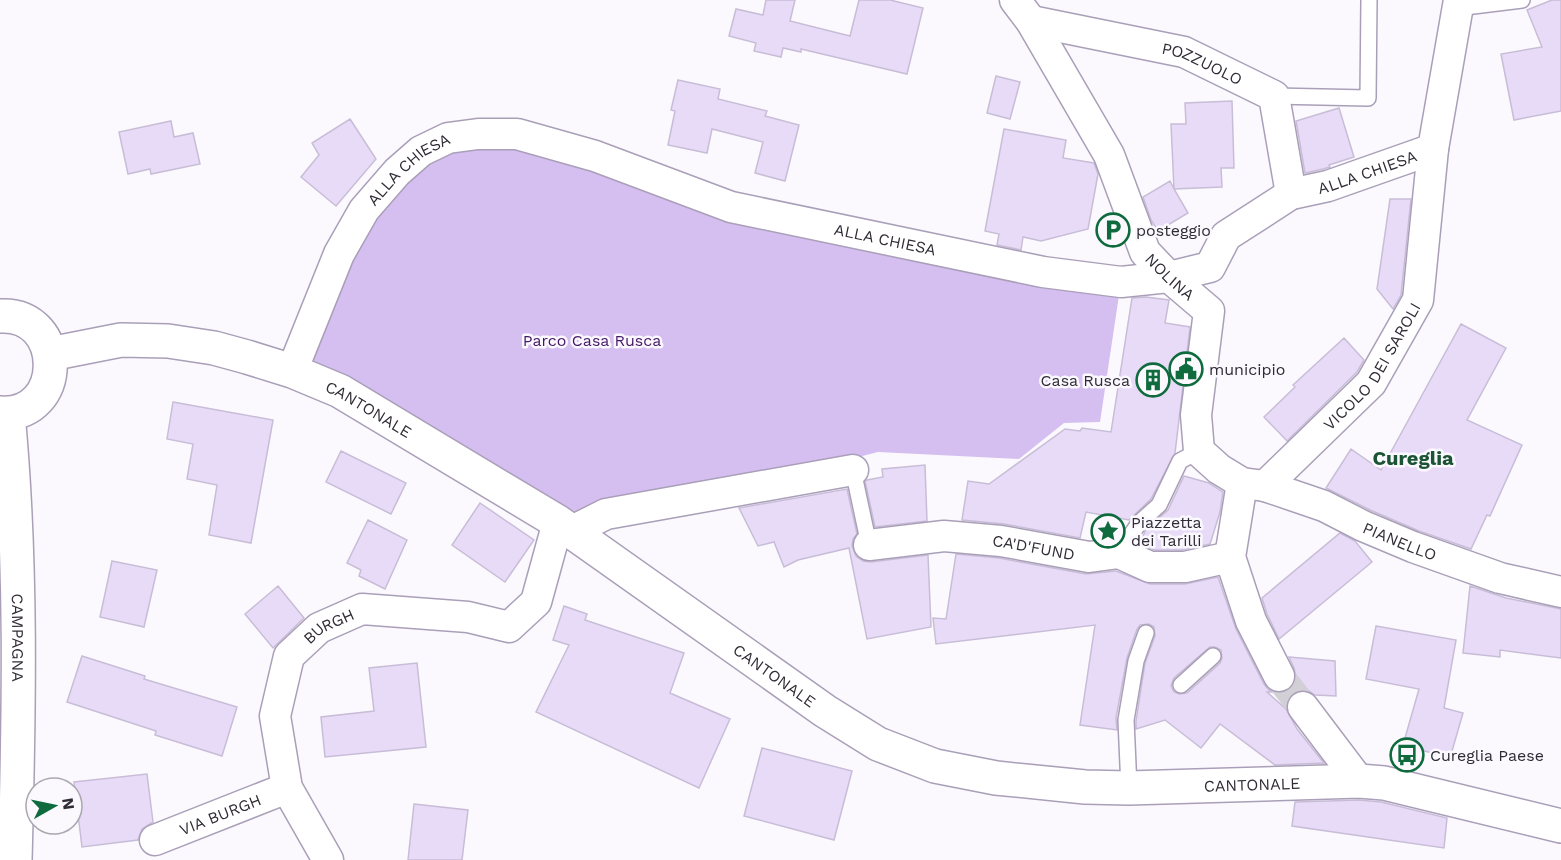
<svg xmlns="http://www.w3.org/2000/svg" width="1561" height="860" font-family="'Work Sans',sans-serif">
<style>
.green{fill:#d5bff1}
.building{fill:#e8dbf8;stroke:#c8bdd7;stroke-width:1.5;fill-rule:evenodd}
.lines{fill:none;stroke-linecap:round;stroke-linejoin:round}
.minor-tunnel{stroke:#d2d0d6;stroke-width:30;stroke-dasharray:30 15;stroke-linecap:butt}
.service-casing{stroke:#aa9fb8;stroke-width:18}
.minor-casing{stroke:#aa9fb8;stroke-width:33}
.tertiary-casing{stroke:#aa9fb8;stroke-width:36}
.service{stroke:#fff;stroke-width:15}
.minor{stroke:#fff;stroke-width:30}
.tertiary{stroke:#fff;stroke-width:33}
.labels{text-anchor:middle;stroke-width:5;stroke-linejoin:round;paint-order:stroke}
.street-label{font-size:16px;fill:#302b35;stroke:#fbf9fe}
.poi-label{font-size:16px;fill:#302b35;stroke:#fbf9fe;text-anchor:start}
.park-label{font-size:16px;fill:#441767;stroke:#fbf9fe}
.quarter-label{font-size:20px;font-weight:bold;fill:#1b5434;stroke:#fbf9fe}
</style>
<rect width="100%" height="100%" fill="#fbf9fe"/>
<path class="green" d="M 478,134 L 731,207 L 1121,282 L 1100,422 L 1064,423 L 1019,459 L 878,452 L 572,531 L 292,371 L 397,172 Z"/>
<path class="building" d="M 766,0 L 795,0 L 790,21 L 850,36 L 859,0 L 890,0 L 923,8 L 907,74 L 801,49 L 801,52 L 783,48 L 781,57 L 754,51 L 756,43 L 729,36 L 736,9 L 763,15 Z
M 1552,0 L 1561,0 L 1561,111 L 1514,120 L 1501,54 L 1542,47 L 1527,10 Z
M 996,76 L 1020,82 L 1010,119 L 987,113 Z
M 678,80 L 720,89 L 718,99 L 767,111 L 765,116 L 799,125 L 785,181 L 755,173 L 763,142 L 712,129 L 707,153 L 668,145 L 675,111 L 671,110 Z
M 1232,101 L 1234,168 L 1221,168 L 1222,187 L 1174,189 L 1188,213 L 1158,231 L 1151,220 L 1143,197 L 1170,181 L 1174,189 L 1171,124 L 1186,124 L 1185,103 Z
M 1339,108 L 1354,157 L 1329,165 L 1330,167 L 1323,169 L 1305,173 L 1296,121 Z
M 350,119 L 376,159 L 336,206 L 301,177 L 319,155 L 312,143 Z
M 171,121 L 174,137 L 193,133 L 200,164 L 151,174 L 150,169 L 128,174 L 119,132 Z
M 1004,129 L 1066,140 L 1063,158 L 1094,163 L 1098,174 L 1088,229 L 1041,241 L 1023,237 L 1021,250 L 997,245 L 999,234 L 985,231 Z
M 1390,199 L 1411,199 L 1401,295 L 1393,309 L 1377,289 Z
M 1146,297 L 1169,300 L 1165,323 L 1190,327 L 1175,453 L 1151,499 L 1129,520 L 1086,512 L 1080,538 L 1004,524 L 962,520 L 968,481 L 989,484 L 1065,429 L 1080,431 L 1082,428 L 1111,432 L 1132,298 Z
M 1461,324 L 1506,348 L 1467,420 L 1522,445 L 1490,516 L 1487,515 L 1471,549 L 1419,531 L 1370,510 L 1326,488 L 1351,449 L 1381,470 Z
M 1344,338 L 1364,360 L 1357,372 L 1287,441 L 1264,417 L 1295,387 L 1293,385 Z
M 173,402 L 273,420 L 251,543 L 209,535 L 217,485 L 187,479 L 193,444 L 167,439 Z
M 341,451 L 406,483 L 391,514 L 326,482 Z
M 925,465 L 927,521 L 875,527 L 865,481 L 867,480 L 883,477 L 882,469 Z
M 1184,476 L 1209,483 L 1223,492 L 1220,512 L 1210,544 L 1183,550 L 1154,550 L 1140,544 L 1146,529 L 1168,510 Z
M 847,489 L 857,534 L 853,539 L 852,546 L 856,556 L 863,561 L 871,562 L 928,555 L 931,627 L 867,639 L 849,548 L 798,560 L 784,567 L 774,542 L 758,546 L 739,508 Z
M 480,503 L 534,540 L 505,582 L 452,545 Z
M 368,520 L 407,540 L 385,589 L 359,576 L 361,570 L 347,563 Z
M 1340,533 L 1355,541 L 1372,562 L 1279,639 L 1267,614 L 1262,598 Z
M 956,554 L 999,558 L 1086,574 L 1116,571 L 1150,584 L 1185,584 L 1218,577 L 1236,629 L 1264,684 L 1269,690 L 1275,692 L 1267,692 L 1286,709 L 1297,729 L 1324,763 L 1275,765 L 1220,724 L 1201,748 L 1165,720 L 1136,729 L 1136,721 L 1145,663 L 1155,636 L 1154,627 L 1149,624 L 1140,625 L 1137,629 L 1127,658 L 1116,718 L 1117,730 L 1080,725 L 1095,625 L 936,644 L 933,618 L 946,619 ZM 1210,647 L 1215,647 L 1221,650 L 1222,658 L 1220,663 L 1187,693 L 1179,694 L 1174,692 L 1171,686 L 1174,678 Z
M 112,561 L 157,570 L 144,627 L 100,617 Z
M 278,586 L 304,618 L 273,648 L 245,614 Z
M 1470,586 L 1506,598 L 1561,609 L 1561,658 L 1500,650 L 1500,657 L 1463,653 Z
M 564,606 L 587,614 L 585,620 L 684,653 L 670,693 L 730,719 L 699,788 L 536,712 L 569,645 L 553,640 Z
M 1376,626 L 1456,640 L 1444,708 L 1463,713 L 1450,758 L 1403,745 L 1419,689 L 1366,679 Z
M 82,656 L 145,676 L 144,679 L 237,707 L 222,756 L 155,735 L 156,731 L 67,702 Z
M 1289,657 L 1335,661 L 1336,696 L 1315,695 L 1309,691 L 1301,690 L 1292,693 L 1281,693 L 1287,691 L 1293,686 L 1296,677 L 1294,668 Z
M 417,663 L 426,747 L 325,757 L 321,717 L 374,711 L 369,668 Z
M 762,748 L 852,771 L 834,840 L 744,816 Z
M 147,774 L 153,822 L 142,829 L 138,840 L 82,847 L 74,782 Z
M 1359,800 L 1381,802 L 1447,818 L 1444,848 L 1292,826 L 1295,802 Z
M 414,804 L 468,810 L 462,860 L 408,860 Z"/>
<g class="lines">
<path class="minor-tunnel" d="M 1279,676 L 1303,707"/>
<defs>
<path id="service" d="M 1457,8 L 1522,0
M 1274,96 L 1368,98 L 1369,0
M 853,470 L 869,545
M 1119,553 L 1139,523 L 1159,505 L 1180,461 L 1199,451
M 1181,685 L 1213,656
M 1129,788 L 1126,720 L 1136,661 L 1146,633"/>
<g id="minor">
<path id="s1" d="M 1015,0 L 1031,21 L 1109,155 L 1145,252 L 1169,277 L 1209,311 L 1196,415 L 1199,451 L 1219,469 L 1242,483 L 1265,486 L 1324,506 L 1363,526 L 1413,547 L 1500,578 L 1561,592"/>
<path id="s2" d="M 1031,21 L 1184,52 L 1274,96 L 1291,194"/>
<path id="s3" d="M 292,371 L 339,254 L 364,210 L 397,172 L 421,151 L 448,138 L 478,134 L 517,134 L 595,156 L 731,207 L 1043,272 L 1121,282 L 1169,277 L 1210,267 L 1226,236 L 1291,194 L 1328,186 L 1433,149 L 1459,0"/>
<path d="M 1242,483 L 1230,557 L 1251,621 L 1279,676"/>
<path id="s4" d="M 1265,486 L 1371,383 L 1418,300 L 1433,149"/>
<path d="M 572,531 L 606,514 L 853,470"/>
<path id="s5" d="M 869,545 L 944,536 L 1001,541 L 1089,557 L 1119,553 L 1150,567 L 1185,567 L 1230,557"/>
<path d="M 1303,707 L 1359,781"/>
<path id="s6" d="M 155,840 L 287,788"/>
<path id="s7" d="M 328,860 L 287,788 L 275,716 L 289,656 L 319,628 L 362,609 L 468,617 L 509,627 L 536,602 L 558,522"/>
</g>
<g id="tertiary">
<path d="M 0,316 C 67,312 67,418 0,413"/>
<path id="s8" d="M 50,354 L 121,340 L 168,341 L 214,348 L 247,357 L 292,371 L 340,391 L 558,522 L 825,711 L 878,744 L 935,766 L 996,778 L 1085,787 L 1129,788 L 1359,781 L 1384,783 L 1561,826"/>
<path id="s9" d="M 8,414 C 22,562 19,711 15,860"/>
</g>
</defs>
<use href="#service" class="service-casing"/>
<use href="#minor" class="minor-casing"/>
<use href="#tertiary" class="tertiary-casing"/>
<use href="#service" class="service"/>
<use href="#minor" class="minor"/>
<use href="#tertiary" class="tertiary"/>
</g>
<defs>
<symbol id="parking-ring" viewBox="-11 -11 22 22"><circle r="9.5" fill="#fbf9fe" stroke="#0f6b3e" stroke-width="1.5"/><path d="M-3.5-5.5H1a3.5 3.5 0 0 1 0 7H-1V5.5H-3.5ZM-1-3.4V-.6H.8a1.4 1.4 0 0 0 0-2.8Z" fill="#0f6b3e"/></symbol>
<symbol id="civic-ring" viewBox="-11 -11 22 22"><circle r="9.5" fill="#fbf9fe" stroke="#0f6b3e" stroke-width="1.5"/><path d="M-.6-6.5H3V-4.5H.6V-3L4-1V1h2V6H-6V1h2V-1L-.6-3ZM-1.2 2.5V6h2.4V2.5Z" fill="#0f6b3e"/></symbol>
<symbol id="building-ring" viewBox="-11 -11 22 22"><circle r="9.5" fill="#fbf9fe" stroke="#0f6b3e" stroke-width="1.5"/><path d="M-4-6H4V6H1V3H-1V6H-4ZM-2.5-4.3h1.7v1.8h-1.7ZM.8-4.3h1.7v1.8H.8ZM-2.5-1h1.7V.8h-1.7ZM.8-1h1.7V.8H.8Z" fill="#0f6b3e"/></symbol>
<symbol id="sight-ring" viewBox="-11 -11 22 22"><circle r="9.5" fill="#fbf9fe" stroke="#0f6b3e" stroke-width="1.5"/><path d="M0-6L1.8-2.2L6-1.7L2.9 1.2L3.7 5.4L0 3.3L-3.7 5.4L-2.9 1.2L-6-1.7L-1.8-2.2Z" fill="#0f6b3e"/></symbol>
<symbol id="bus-ring" viewBox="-11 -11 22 22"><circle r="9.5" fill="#fbf9fe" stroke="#0f6b3e" stroke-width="1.5"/><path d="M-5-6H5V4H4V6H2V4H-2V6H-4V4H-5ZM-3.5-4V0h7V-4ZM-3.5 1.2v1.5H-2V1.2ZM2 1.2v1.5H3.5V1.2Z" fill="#0f6b3e"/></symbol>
</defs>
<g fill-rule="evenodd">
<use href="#parking-ring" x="1094" y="211" width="38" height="38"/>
<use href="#civic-ring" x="1167" y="350" width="38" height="38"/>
<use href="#building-ring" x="1134" y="361" width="38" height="38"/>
<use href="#sight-ring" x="1089" y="512" width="38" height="38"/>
<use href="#bus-ring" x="1388" y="736" width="38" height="38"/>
</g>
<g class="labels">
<g class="street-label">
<text dy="6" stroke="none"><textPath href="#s2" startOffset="177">POZZUOLO</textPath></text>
<text dy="6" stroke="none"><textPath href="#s3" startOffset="1264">ALLA CHIESA</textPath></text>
<text dy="6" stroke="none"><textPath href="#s3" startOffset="238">ALLA CHIESA</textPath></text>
<text dy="6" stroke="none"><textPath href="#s3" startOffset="742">ALLA CHIESA</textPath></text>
<text dy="6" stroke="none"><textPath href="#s1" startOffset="320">NOLINA</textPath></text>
<text dy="6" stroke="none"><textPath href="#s4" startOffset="162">VICOLO DEI SAROLI</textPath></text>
<text dy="6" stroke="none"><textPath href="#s8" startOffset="333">CANTONALE</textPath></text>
<text dy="6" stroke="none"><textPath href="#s1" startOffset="736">PIANELLO</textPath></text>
<text dy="6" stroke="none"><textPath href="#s5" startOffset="166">CA'D'FUND</textPath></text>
<text dy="6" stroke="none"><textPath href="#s7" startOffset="268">BURGH</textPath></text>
<text dy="6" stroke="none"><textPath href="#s9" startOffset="224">CAMPAGNA</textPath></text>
<text dy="6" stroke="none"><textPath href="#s8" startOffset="819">CANTONALE</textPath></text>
<text dy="6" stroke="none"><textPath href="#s8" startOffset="1323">CANTONALE</textPath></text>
<text dy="6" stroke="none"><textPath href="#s6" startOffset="70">VIA BURGH</textPath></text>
</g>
<g class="poi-label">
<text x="1136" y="236">posteggio</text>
<text x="1209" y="375">municipio</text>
<text x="1130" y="386" text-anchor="end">Casa Rusca</text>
<text x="1131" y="528">Piazzetta<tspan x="1131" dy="18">dei Tarilli</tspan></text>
<text x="1430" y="761">Cureglia Paese</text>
</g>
<g class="park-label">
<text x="592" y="346">Parco Casa Rusca</text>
</g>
<g class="quarter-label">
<text x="1413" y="465">Cureglia</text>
</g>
</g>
<g transform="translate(54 806) rotate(81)"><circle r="28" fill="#fbf9fe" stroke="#aaa7ae" stroke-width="1.5"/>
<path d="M0-4.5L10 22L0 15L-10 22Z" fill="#0f6b3e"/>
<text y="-9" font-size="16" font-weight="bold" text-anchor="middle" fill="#302b35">N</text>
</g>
</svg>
